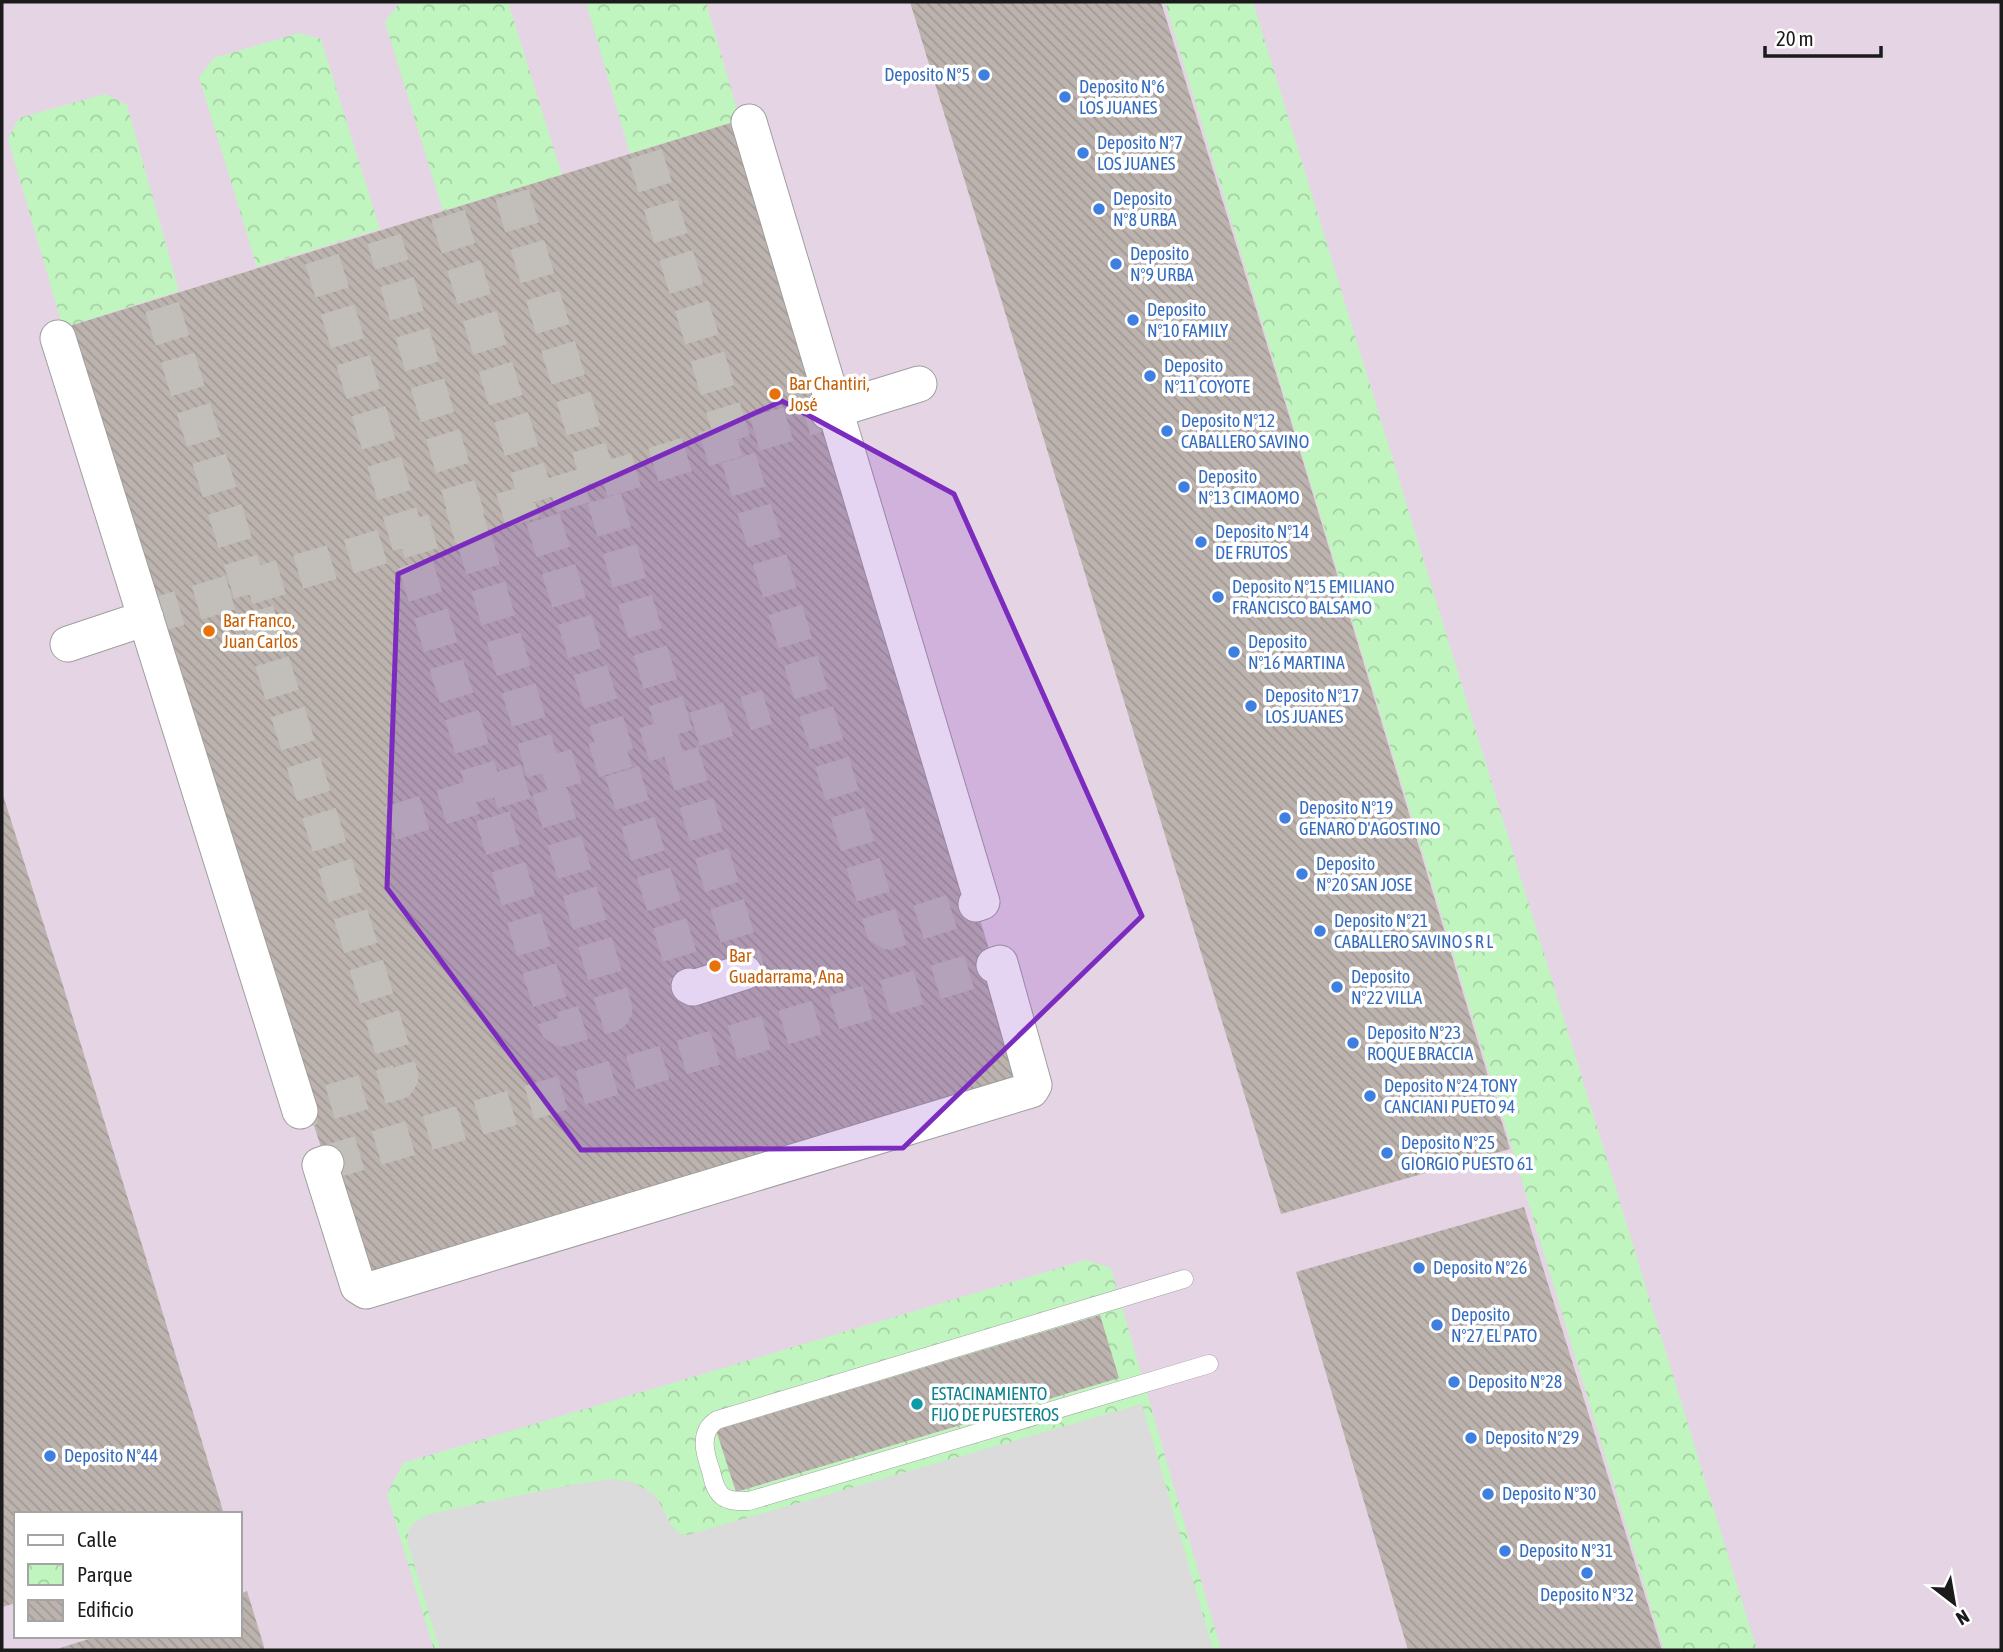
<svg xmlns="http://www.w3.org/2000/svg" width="2003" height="1652" font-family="'Asap Condensed',sans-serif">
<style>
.industrial{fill:#e5d4e4;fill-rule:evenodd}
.park{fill:url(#park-crowns)}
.parking{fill:#dbdbdb}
.building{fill:url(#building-back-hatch)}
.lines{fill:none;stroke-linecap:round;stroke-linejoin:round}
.street-tunnel{stroke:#c2bfba;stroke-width:35;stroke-dasharray:35 18;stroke-linecap:butt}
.lane-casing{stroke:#9f9f9f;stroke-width:19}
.street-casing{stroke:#9f9f9f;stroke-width:37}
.lane{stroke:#fff;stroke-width:18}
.street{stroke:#fff;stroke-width:35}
.marked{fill:#7b2cbf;fill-opacity:0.2;stroke:#7b2cbf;stroke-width:5;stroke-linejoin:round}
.shop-dot{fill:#3f7fe0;stroke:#fff;stroke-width:2.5}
.food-dot{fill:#e8710a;stroke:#fff;stroke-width:2.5}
.culture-dot{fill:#0f9aa8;stroke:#fff;stroke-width:2.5}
.labels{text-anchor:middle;stroke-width:7;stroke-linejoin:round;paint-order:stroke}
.shop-label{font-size:18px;fill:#366cbe;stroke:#fff;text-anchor:start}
.food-label{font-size:18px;fill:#c56008;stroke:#fff;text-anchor:start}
.culture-label{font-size:18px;fill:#0d838f;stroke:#fff;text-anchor:start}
</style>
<defs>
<pattern id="park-crowns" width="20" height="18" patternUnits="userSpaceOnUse" patternTransform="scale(1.75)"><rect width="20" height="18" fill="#c1f5c0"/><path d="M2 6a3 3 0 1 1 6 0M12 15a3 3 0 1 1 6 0" fill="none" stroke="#a5d1a4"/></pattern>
<pattern id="building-back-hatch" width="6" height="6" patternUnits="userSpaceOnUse" patternTransform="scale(1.75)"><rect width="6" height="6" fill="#bcb3ae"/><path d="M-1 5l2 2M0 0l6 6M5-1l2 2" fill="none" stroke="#a19995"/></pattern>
</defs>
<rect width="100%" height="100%" fill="#ece8e2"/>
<path class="industrial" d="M 2,2 L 2001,2 L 2001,1650 L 2,1650 ZM 16,1514 L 240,1514 L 240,1636 L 16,1636 Z"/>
<path class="park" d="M 400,2 L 508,2 L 562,175 L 443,211 L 385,22 Z
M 586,2 L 706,2 L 740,120 L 630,154 Z
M 1165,2 L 1253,2 L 1757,1650 L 1664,1650 Z
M 299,33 L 321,39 L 380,229 L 257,267 L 199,77 L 214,58 Z
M 105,94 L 127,105 L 179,291 L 63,328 L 8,139 L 19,118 Z
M 1086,1260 L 1111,1268 L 1221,1650 L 434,1650 L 387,1494 L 403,1463 Z"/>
<path class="parking" d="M 1142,1404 L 1213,1650 L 440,1650 L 408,1544 L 408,1532 L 412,1524 L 429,1514 L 570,1485 L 611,1479 L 633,1482 L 652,1493 L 657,1498 L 672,1526 L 680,1534 L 687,1535 Z"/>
<path class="building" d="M 910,2 L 1161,2 L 1292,425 L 1510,1149 L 1281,1214 Z
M 740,120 L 1030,1086 L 364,1284 L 63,328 Z
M 2,792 L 61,979 L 224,1514 L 16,1514 L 16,1603 L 2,1607 Z
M 1524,1207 L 1577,1377 L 1662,1650 L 1408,1650 L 1296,1272 Z
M 1100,1315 L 1119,1378 L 736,1492 L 716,1430 Z
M 247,1591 L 265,1650 L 54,1650 L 98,1636 L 240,1636 L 240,1594 Z"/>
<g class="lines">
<path class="street-tunnel" d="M 645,154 L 883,928 L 889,932 L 976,904
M 512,194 L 747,970 L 744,972
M 448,215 L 689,986
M 322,259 L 557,1026 L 562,1029 L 612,1014 L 615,1009 L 384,239
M 162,307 L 401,1077 L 398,1082 L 300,1111
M 146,618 L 828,412
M 391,823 L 767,707
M 326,1163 L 994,965"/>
<defs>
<path id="lane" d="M 1184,1279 L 717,1420 C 698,1432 705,1454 711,1471 C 713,1480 715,1490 722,1496 C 730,1502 740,1501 749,1501 L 1209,1364"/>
<path id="street" d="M 749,122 L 982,902 L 976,904
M 58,338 L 300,1111
M 828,412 L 919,384
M 68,644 L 146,618
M 689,986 L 693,988 L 744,972
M 326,1163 L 320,1165 L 358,1286 L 366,1291 L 1031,1090 L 1034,1085 L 1000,963 L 994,965"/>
</defs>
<use href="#lane" class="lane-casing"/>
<use href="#street" class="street-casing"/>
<use href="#lane" class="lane"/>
<use href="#street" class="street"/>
</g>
<path class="marked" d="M 782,401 L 954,494 L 1142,916 L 903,1148 L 581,1150 L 387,888 L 398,574 Z"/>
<g class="shop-dot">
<circle cx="984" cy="75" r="7"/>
<circle cx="1065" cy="97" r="7"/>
<circle cx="1083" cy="153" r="7"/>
<circle cx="1099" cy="209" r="7"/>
<circle cx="1116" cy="264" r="7"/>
<circle cx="1133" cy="320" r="7"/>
<circle cx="1150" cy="376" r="7"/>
<circle cx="1167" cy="431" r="7"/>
<circle cx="1184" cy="487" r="7"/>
<circle cx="1201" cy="542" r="7"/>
<circle cx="1218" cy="597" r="7"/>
<circle cx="1234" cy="652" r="7"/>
<circle cx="1251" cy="706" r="7"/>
<circle cx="1285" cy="818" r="7"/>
<circle cx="1302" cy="874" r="7"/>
<circle cx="1320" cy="931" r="7"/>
<circle cx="1337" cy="987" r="7"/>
<circle cx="1353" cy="1043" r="7"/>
<circle cx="1370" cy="1096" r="7"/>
<circle cx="1387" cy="1153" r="7"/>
<circle cx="1419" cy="1268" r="7"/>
<circle cx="1437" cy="1325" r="7"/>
<circle cx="1454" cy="1382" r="7"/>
<circle cx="1471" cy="1438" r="7"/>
<circle cx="50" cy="1456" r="7"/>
<circle cx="1488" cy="1494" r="7"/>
<circle cx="1505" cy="1551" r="7"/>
<circle cx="1587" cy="1573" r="7"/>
</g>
<g class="food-dot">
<circle cx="775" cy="394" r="7"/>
<circle cx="209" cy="631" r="7"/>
<circle cx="715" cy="966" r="7"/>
</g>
<circle class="culture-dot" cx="917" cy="1404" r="7"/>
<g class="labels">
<g class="shop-label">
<text x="970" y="81" text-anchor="end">Deposito N°5</text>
<text x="1079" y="93">Deposito N°6<tspan x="1079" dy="21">LOS JUANES</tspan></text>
<text x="1097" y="149">Deposito N°7<tspan x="1097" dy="21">LOS JUANES</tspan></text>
<text x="1113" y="205">Deposito<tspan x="1113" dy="21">N°8 URBA</tspan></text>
<text x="1130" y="260">Deposito<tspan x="1130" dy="21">N°9 URBA</tspan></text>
<text x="1147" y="316">Deposito<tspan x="1147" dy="21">N°10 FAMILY</tspan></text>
<text x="1164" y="372">Deposito<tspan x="1164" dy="21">N°11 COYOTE</tspan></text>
<text x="1181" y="427">Deposito N°12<tspan x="1181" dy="21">CABALLERO SAVINO</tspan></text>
<text x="1198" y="483">Deposito<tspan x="1198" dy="21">N°13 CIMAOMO</tspan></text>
<text x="1215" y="538">Deposito N°14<tspan x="1215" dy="21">DE FRUTOS</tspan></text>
<text x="1232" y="593">Deposito N°15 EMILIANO<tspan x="1232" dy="21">FRANCISCO BALSAMO</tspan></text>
<text x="1248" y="648">Deposito<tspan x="1248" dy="21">N°16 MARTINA</tspan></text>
<text x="1265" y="702">Deposito N°17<tspan x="1265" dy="21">LOS JUANES</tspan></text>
<text x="1299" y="814">Deposito N°19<tspan x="1299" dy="21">GENARO D'AGOSTINO</tspan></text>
<text x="1316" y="870">Deposito<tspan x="1316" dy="21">N°20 SAN JOSE</tspan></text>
<text x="1334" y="927">Deposito N°21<tspan x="1334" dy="21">CABALLERO SAVINO S R L</tspan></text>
<text x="1351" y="983">Deposito<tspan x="1351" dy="21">N°22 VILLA</tspan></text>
<text x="1367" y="1039">Deposito N°23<tspan x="1367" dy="21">ROQUE BRACCIA</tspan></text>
<text x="1384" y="1092">Deposito N°24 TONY<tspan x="1384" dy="21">CANCIANI PUETO 94</tspan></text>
<text x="1401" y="1149">Deposito N°25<tspan x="1401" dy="21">GIORGIO PUESTO 61</tspan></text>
<text x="1433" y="1274">Deposito N°26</text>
<text x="1451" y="1321">Deposito<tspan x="1451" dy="21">N°27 EL PATO</tspan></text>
<text x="1468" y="1388">Deposito N°28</text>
<text x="1485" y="1444">Deposito N°29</text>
<text x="64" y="1462">Deposito N°44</text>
<text x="1502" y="1500">Deposito N°30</text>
<text x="1519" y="1557">Deposito N°31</text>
<text x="1587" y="1601" text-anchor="middle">Deposito N°32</text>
</g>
<g class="food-label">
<text x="789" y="390">Bar Chantiri,<tspan x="789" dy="21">José</tspan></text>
<text x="223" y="627">Bar Franco,<tspan x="223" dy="21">Juan Carlos</tspan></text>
<text x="729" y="962">Bar<tspan x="729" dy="21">Guadarrama, Ana</tspan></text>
</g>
<g class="culture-label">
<text x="931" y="1400">ESTACINAMIENTO<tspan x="931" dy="21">FIJO DE PUESTEROS</tspan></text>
</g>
</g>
<rect width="2003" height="1652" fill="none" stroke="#1b1b1b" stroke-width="7"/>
<rect x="14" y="1512" width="228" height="126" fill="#ffffff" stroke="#a4a4a4" stroke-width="2"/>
<rect x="28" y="1535" width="35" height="10" fill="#ffffff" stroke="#a4a4a4" stroke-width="2"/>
<text x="77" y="1547" font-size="21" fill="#1b1b1b">Calle</text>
<rect x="28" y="1564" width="35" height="21" fill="url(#park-crowns)" stroke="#a4a4a4" stroke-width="2"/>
<text x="77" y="1582" font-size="21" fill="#1b1b1b">Parque</text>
<rect x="28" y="1600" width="35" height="21" fill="url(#building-back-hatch)" stroke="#a4a4a4" stroke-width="2"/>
<text x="77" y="1617" font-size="21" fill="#1b1b1b">Edificio</text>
<g transform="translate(1954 1603) rotate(149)" stroke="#ffffff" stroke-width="5" paint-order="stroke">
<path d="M0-5L12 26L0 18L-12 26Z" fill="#1b1b1b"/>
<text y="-10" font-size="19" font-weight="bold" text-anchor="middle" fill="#1b1b1b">N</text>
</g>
<path d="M1765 46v10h116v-10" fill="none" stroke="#1b1b1b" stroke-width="3.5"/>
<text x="1776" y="46" font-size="21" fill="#1b1b1b" stroke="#ffffff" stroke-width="5" paint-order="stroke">20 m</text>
</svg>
